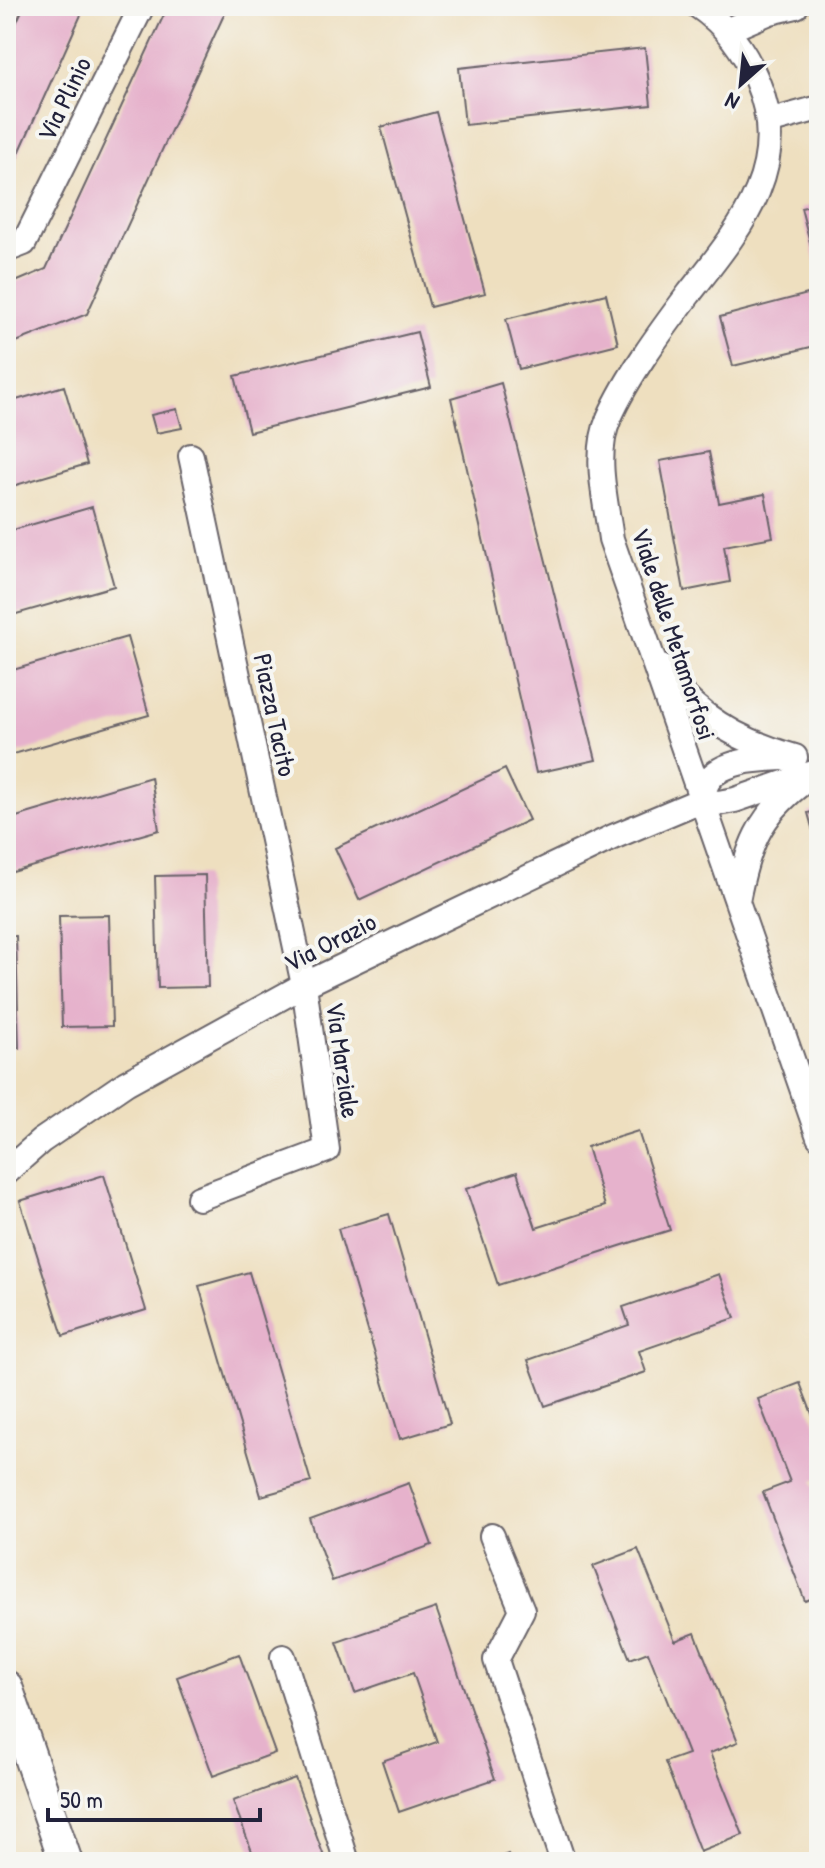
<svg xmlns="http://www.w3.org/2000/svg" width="825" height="1868" font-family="'Patrick Hand',sans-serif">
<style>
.building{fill:#e6b2cc}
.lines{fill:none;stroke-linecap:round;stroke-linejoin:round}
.street-casing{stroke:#696469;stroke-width:28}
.secondary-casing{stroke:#696469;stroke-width:36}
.street{stroke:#fff;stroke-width:24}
.secondary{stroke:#fff;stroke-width:32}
.labels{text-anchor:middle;stroke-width:8;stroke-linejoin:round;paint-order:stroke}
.street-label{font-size:26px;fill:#22223b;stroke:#f6f6f2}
</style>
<rect width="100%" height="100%" fill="#f6f6f2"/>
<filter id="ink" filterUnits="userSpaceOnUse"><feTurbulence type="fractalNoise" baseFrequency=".0125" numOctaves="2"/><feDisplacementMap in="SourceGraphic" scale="16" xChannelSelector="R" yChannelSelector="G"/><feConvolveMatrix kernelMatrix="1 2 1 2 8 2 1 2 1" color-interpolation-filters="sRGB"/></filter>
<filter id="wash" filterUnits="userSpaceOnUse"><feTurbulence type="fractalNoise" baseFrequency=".006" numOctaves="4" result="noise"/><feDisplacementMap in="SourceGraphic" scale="32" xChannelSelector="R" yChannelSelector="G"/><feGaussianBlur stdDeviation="1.8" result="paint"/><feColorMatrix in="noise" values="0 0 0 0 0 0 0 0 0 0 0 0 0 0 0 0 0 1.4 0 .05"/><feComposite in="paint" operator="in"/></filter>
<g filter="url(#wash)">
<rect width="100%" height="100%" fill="#eedfbf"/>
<g id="blocks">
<path class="building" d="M 24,6 L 85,6 L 6,182 L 6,45 Z
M 168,6 L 228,6 L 87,314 L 6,346 L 6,286 L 46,269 Z
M 645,48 L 651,105 L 465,125 L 459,68 Z
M 436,112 L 485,293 L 430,307 L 381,127 Z
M 819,204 L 819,273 L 818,273 L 801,208 Z
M 819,291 L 819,345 L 733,366 L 720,317 Z
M 606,294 L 618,344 L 519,369 L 506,319 Z
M 417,332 L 431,387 L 249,432 L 235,376 Z
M 501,383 L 596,760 L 536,773 L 451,398 Z
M 64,386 L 87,464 L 6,488 L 6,403 Z
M 177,409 L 182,428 L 156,433 L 151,415 Z
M 709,452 L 719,503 L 765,494 L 773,537 L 724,546 L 730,582 L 684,591 L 660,461 Z
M 92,507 L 114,586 L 6,617 L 6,532 Z
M 127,637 L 149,715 L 7,756 L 6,672 Z
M 505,769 L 529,820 L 359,900 L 335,848 Z
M 151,777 L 159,830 L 6,874 L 6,820 Z
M 819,810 L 819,849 L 818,849 L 808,813 Z
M 205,875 L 208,987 L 158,988 L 155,876 Z
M 109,915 L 112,1026 L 62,1027 L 59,916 Z
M 6,936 L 16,936 L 19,1048 L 6,1048 Z
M 638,1131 L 670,1230 L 498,1285 L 466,1189 L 517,1172 L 536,1228 L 605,1206 L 587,1147 Z
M 104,1175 L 146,1310 L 63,1336 L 20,1201 Z
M 389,1214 L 450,1424 L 400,1439 L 338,1229 Z
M 249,1272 L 311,1482 L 261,1496 L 199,1286 Z
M 719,1274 L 735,1318 L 639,1351 L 646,1372 L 545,1406 L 528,1360 L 629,1325 L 623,1307 Z
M 800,1383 L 819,1432 L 819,1479 L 812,1481 L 819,1498 L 819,1596 L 805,1601 L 763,1492 L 790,1482 L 758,1399 Z
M 409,1483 L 432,1545 L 332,1581 L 310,1519 Z
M 638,1549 L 675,1641 L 695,1633 L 738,1742 L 710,1753 L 743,1835 L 700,1852 L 665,1762 L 688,1754 L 648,1652 L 630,1659 L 593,1566 Z
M 436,1608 L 495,1779 L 399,1812 L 382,1761 L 437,1742 L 413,1673 L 355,1693 L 337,1642 Z
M 239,1654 L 275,1753 L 213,1776 L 177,1677 Z
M 295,1778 L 326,1862 L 256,1862 L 233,1801 Z
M 508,1854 L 511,1862 L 487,1862 Z"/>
</g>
</g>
<g filter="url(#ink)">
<use href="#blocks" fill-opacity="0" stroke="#696469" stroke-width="2"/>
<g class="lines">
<defs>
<path id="street" d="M 698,6 C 726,25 744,49 757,81 C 794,168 738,231 688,295 C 661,331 627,377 609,418 C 593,455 606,501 611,539 L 819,1137
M 728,30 L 770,12 L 796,6
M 768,122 L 819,108
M 6,250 L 24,243 L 142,6
M 191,456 L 304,985 L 327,1150 L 199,1198
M 661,667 C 691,715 742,742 795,757
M 701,800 C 703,794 705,786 708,781 C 722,760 761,759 784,758
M 737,901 C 747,849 758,816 802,783
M 6,1172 L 41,1141 L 126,1083 L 304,985 L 613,837 L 701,800 L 718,803 L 735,800 L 819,771
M 492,1536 L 522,1610 L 496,1660 L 563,1862
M 283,1657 L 347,1862"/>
<path id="secondary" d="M 6,1687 L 66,1862"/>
</defs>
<use href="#street" class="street-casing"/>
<use href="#secondary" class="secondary-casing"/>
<use href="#street" class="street"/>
<use href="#secondary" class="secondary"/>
</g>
</g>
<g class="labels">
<g class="street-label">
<text transform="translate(64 99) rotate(-64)" y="9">Via Plinio</text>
<text transform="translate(674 634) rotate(72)" y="9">Viale delle Metamorfosi</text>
<text transform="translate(275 715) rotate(78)" y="9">Piazza Tacito</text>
<text transform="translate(330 942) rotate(-27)" y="9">Via Orazio</text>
<text transform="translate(343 1060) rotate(82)" y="9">Via Marziale</text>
</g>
</g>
<rect width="825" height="1868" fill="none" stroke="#f6f6f2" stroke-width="32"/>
<g transform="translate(741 84) rotate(207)" stroke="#f6f6f2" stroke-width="6" paint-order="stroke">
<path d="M0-6L14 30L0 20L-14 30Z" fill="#22223b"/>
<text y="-12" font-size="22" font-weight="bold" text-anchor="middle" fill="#22223b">N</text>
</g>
<path d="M48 1808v12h212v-12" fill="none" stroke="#22223b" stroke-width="4"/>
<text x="60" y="1808" font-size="24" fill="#22223b" stroke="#f6f6f2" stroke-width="6" paint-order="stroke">50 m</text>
</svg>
